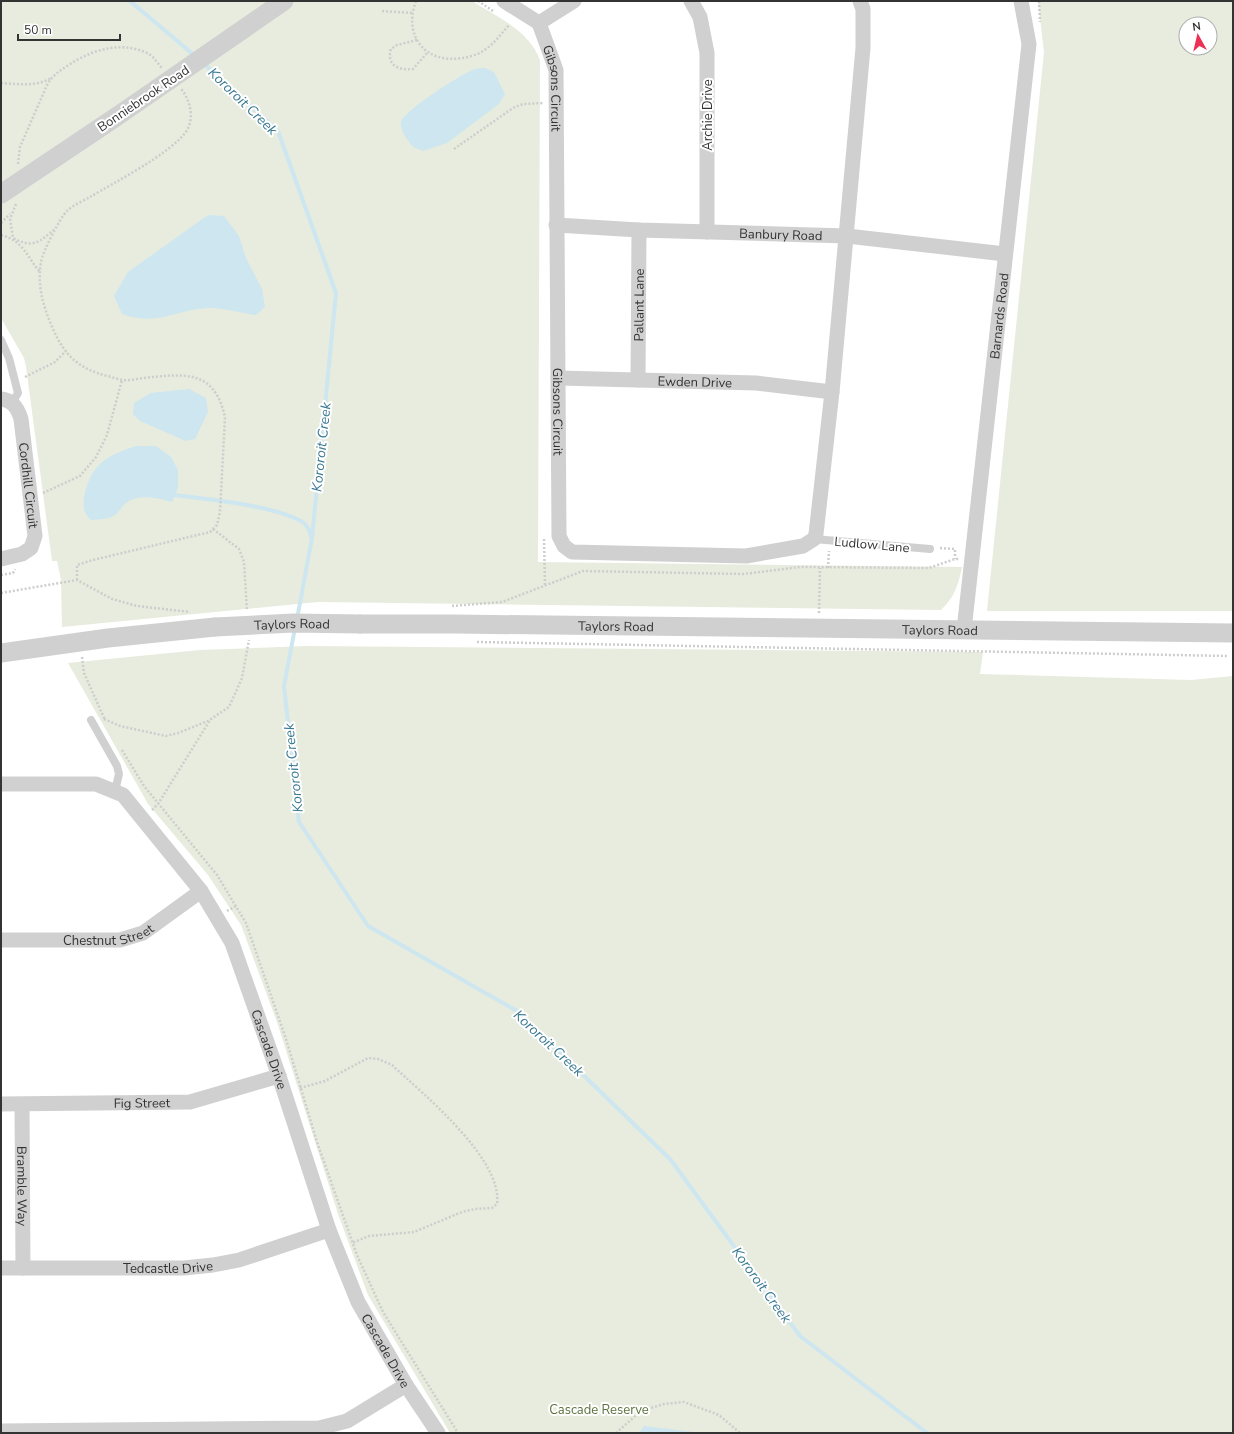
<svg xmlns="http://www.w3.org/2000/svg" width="1234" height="1434" font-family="'Nunito Sans',sans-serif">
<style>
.green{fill:#e7ecde;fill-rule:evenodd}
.water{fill:#cde6ef}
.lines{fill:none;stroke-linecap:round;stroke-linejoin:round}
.stream{stroke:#cde6ef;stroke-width:4}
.path{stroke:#cdcdcd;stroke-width:2.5;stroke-dasharray:2 2;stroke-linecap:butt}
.service{stroke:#d0d0d0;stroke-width:8}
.minor{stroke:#d0d0d0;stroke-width:15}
.tertiary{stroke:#d0d0d0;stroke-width:19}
.tertiary-bridge{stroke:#d0d0d0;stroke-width:19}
.labels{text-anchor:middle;stroke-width:4;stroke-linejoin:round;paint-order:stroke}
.street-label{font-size:13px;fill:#333;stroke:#fff}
.park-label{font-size:13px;fill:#5b713d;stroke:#fff}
.water-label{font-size:14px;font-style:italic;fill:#3a7a93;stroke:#fff}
</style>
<rect width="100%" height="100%" fill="#fff"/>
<path class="green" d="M 1,1 L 472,1 C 497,17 529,30 540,60 L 538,562 L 962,567 C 958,586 955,596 941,610 L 318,602 L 62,627 L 61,580 L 57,561 L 52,561 L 26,367 L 24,358 L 1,318 Z
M 1038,1 L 1233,1 L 1233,611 L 987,611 L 1044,52 ZM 1186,24 L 1210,24 L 1210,48 L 1186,48 Z
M 307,646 L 983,652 L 980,674 L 1191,680 L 1233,676 L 1233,1433 L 450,1433 L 368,1295 L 338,1214 L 277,1022 L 241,925 L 208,875 L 148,804 L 68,663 L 200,650 Z"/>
<path class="water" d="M 485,68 L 494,72 L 505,94 L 499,104 L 447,143 L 423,151 L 413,147 C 408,141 400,131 401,122 C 404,111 461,74 473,70 C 477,68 482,68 485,68 Z
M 208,215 L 224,216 L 239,236 L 246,258 L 262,289 L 265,307 L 256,315 C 241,313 224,308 210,308 C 175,309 159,327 122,314 L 114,296 L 128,272 Z
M 189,389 L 206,398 L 208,412 L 195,439 L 186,441 L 140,421 L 133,414 L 134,403 L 151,393 Z
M 136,446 L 156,446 L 171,457 L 178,470 L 178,488 L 172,502 C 158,498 139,493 126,503 C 122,506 119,512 115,515 C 108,520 99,519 91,520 C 83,513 83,507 84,497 C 91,464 106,456 136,446 Z
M 644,1426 L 694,1432 L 696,1433 L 639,1433 Z"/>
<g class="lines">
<path class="stream" d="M 130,1 L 195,56
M 203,63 L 278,131 L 336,293 L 312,538 L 297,619
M 175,495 C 211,500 271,505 301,521 C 307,524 309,530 311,536
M 295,628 L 284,686 L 299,822 L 368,926 L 517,1011 L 670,1159 L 800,1336 L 927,1433"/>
<path class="path" d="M 416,1 C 403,36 425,64 462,58 C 469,57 477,55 483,51 C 493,45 501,34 509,25
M 478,1 L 493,11
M 1039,1 L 1040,22
M 382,11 L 412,13
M 417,40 L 397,45 L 391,49 C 386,65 399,71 413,69 L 428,52
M 1,83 C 17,84 36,87 51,78
M 454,149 L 513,108 L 523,104 L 543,103
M 18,164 L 20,147 L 47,85 C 52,76 58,72 67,66 C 91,50 121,40 149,54 C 154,57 158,64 162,68
M 16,204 L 10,219 L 13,238 C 34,249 39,242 56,228
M 1,223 L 10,214
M 1,235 C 24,241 26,256 40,272
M 25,377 L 55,362 L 66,351
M 43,493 L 80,476 L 96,457 L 107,435 L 122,380
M 213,529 L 239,549 L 244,562 L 247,611
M 544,539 L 545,586
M 940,548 L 955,549 L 955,559
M 828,568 L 829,551
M 1,575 L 13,573 L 15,569
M 77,580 L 77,565 L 93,560 L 210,532 L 217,525 L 220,512 L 225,417 C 214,368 183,374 143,378 C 136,379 128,381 122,380 C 117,379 112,377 107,376 C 78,368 65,356 53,329 C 43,306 37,286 41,262 C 42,253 61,216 67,211 C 73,205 83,201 90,197 C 115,182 168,155 185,133 C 195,121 191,100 181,89
M 1,593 L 77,580 L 112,599 L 137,606 L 190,612
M 452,606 L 502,602 L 583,571 L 743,574 L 800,567 L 929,568 L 955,559 L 959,559
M 819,613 L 820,568
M 477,642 L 1228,656
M 82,657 L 84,673 L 105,720
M 104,719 L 120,726 L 166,736 L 178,733 L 208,721 L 229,707 L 242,678 L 249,640
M 122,750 L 144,786 L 217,875 L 246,923 L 286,1039 L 317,1142 L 357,1255 L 383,1312 L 458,1433
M 152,810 L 158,804 L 210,720
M 227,911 L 236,906
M 300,1088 L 325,1081 L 368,1058 L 378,1059 L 392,1065 C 423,1094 503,1159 497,1204 L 492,1208 L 475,1209 L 462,1212 L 414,1232 L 369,1236 L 352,1243
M 616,1433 L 641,1411 L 664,1404 L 684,1402 L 719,1415 L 740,1433"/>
<path class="service" d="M 1,340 L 9,358 L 18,393 L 12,403
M 814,539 L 930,549
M 91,720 L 117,766 L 119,774 L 115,791"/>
<g class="minor">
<path d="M 504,1 L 539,23"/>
<path id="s1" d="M 574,1 L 539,23 L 556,70 L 559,536 L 564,546 L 572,552 L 746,556 L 803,546 L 814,539 L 816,534 L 832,392 L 863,48 L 863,9 L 860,1"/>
<path d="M 691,1 L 700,17 L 707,53 L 707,232"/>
<path id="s2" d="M 556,225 L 639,230 L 847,236 L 1005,254"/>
<path id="s3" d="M 558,378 L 756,383 L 832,392"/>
<path id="s4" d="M 638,380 L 639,230"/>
<path id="s5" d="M 1,399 C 13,400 18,409 21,419 L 35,536 L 31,548 L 22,554 L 1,559"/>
<path id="s6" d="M 964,630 L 1029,44 L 1021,1"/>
<path id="s7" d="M 1,784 L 96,784 L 123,795 L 201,891 L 232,943 L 279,1076 L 329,1230 L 358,1302 L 406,1385 L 438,1433"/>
<path id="s8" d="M 1,940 L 120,940 L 143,933 L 201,891"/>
<path id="s9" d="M 1,1104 L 190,1102 L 279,1076"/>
<path id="s10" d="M 22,1105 L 23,1268"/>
<path id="s11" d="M 1,1268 L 184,1268 L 213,1265 L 239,1260 L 329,1230"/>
<path d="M 1,1431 L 319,1428 L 347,1421 L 406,1385"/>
</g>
<g class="tertiary">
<path d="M 1,194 L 116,117"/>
<path id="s12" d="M 360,624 L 456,624 L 1233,633"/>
<path d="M 1,653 L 108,638 L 215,627"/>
</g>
<g class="tertiary-bridge">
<path d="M 116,117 L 284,1"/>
<path id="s13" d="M 215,627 L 293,623 L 360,624"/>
</g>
</g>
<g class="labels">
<g class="street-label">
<text dy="5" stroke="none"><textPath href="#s1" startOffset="109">Gibsons Circuit</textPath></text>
<text transform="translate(143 98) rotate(-34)" y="5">Bonniebrook Road</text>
<text transform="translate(707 115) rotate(-90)" y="5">Archie Drive</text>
<text dy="5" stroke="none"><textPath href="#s2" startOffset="225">Banbury Road</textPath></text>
<text dy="5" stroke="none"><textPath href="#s4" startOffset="75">Pallant Lane</textPath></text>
<text dy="5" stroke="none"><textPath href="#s6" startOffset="316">Barnards Road</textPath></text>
<text dy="5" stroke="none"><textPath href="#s3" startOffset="137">Ewden Drive</textPath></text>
<text dy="5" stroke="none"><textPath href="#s1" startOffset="433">Gibsons Circuit</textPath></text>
<text dy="5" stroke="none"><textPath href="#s5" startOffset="97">Cordhill Circuit</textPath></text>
<text transform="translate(872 544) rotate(5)" y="5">Ludlow Lane</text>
<text dy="5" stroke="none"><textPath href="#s13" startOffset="77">Taylors Road</textPath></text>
<text dy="5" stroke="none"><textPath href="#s12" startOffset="256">Taylors Road</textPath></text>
<text dy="5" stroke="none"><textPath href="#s12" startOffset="580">Taylors Road</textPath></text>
<text dy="5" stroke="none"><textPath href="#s8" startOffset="108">Chestnut Street</textPath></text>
<text dy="5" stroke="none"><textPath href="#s7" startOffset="421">Cascade Drive</textPath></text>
<text dy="5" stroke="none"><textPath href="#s9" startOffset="141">Fig Street</textPath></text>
<text dy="5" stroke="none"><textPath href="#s10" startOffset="81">Bramble Way</textPath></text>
<text dy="5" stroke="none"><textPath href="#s11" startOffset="167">Tedcastle Drive</textPath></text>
<text dy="5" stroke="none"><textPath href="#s7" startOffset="745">Cascade Drive</textPath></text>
</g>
<g class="park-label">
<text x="599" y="1414">Cascade Reserve</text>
</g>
<g class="water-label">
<text transform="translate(243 101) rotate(44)" y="5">Kororoit Creek</text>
<text transform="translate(321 447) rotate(-84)" y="5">Kororoit Creek</text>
<text transform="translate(293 768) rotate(-96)" y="5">Kororoit Creek</text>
<text transform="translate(549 1043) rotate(43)" y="5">Kororoit Creek</text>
<text transform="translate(762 1285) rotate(54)" y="5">Kororoit Creek</text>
</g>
</g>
<rect width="1234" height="1434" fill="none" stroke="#333333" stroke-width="4"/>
<g transform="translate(1198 36) rotate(352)"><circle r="19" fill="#ffffff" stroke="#adadad"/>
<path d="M0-3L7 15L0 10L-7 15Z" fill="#ec3254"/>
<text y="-6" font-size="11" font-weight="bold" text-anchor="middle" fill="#333333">N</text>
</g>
<path d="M18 34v6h102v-6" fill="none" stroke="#333333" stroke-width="2"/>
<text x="24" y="34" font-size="12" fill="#333333" stroke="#ffffff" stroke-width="3" paint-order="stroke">50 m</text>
</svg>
